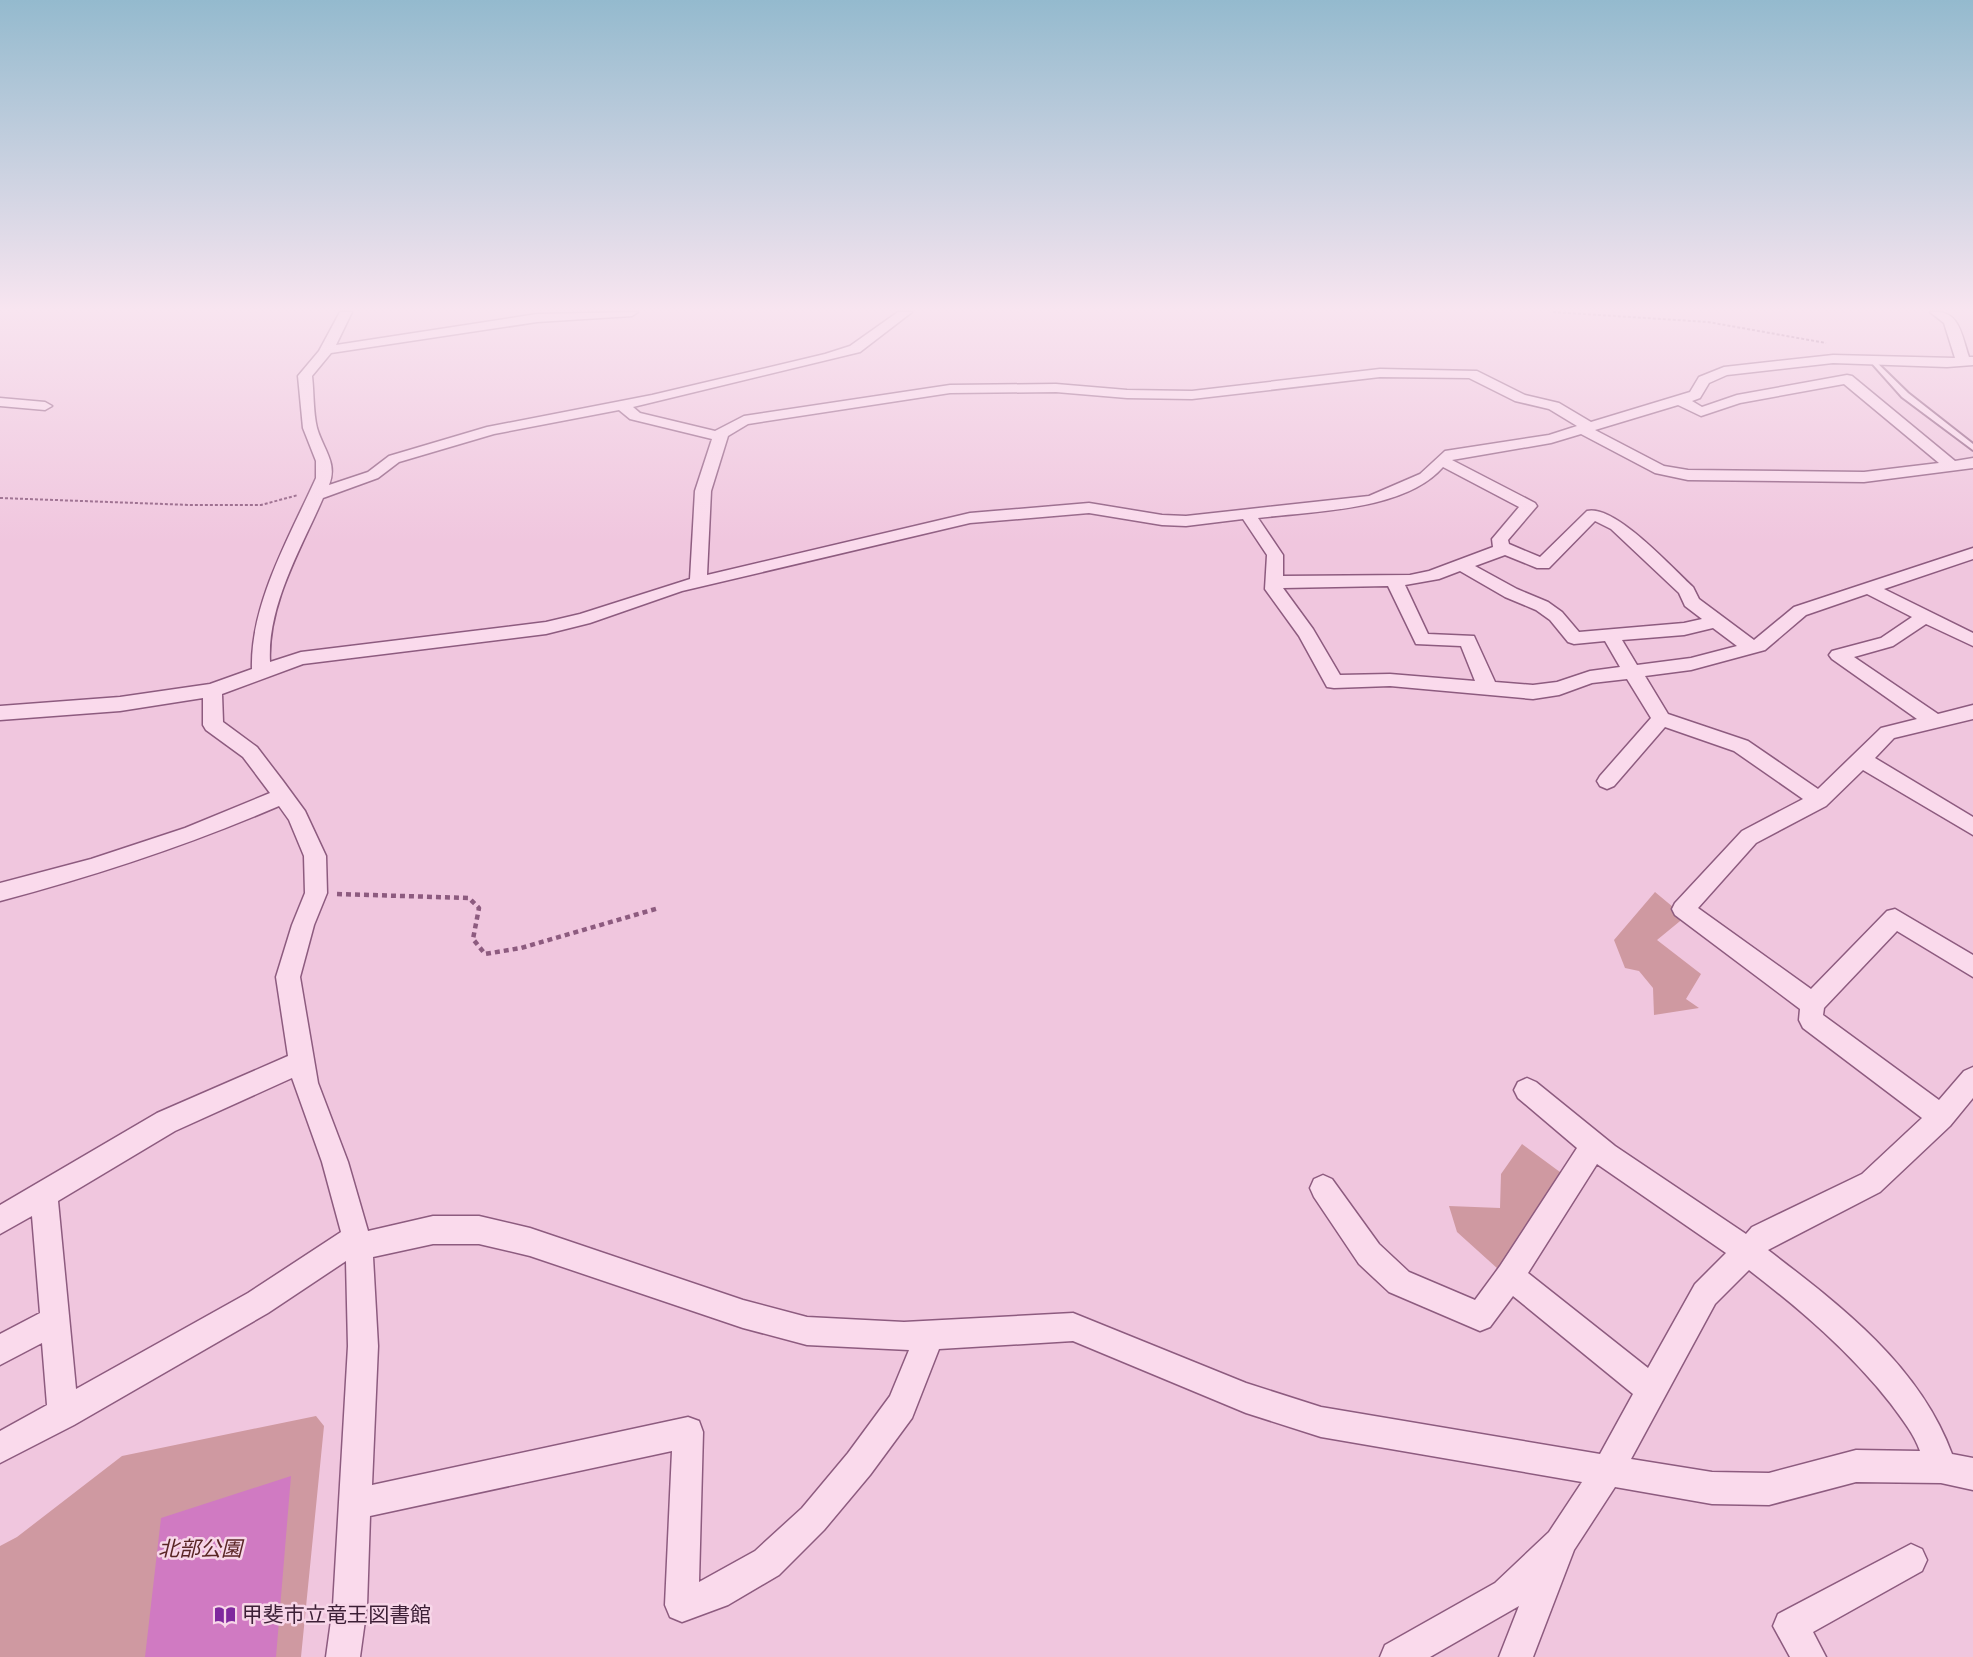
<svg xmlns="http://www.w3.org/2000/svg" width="1973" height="1657" font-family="Lora,'Noto Sans JP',serif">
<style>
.green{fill:#cf99a1}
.building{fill:#d07ac2}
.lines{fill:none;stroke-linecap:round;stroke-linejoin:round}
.service-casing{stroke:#8d5b7f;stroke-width:4}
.minor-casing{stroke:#8d5b7f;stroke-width:3}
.path-far1{stroke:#8d5b7f;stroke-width:2;stroke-dasharray:3 2;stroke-linecap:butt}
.path{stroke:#8d5b7f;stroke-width:4.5;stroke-dasharray:5 4;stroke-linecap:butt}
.service{fill:#fadaec;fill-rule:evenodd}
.minor{fill:#fadaec;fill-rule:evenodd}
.labels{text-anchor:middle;stroke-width:5;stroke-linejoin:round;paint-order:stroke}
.near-park-label{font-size:21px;font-style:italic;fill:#592525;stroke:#f7d6e8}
.near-poi-label{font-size:21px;fill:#3c1f36;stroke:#f7d6e8;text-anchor:start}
</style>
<rect width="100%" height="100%" fill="#f0c6de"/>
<path class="green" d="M 1655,892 L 1685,917 L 1657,940 L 1701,974 L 1686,999 L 1699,1008 L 1654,1015 L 1653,988 L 1639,971 L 1625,968 L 1614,940 Z
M 1522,1144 L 1564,1175 L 1508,1278 L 1457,1232 L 1449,1206 L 1500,1208 L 1501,1174 Z
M 316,1416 L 324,1426 L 301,1657 L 0,1657 L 0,1546 L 17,1537 L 122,1456 Z"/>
<path class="building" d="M 291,1476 L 276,1657 L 145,1657 L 161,1518 Z"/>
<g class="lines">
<defs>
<path id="service" d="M 1871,357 L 1908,393 L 1973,444 L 1973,450 L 1902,397 L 1869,360 L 1869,358 Z"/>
<path id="minor" d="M 340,312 L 352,312 L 336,345 L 537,314 L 638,312 L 632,316 L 537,322 L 331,353 L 312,376 C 314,393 313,412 317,428 C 323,449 338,463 329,485 L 368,472 L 389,456 L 487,427 L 652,395 L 825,354 L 850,346 L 898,312 L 912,312 L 860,352 L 633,407 L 640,413 L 715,431 L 744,416 L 950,385 L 1056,384 L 1127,390 L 1192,391 L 1380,369 L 1477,371 L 1525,395 L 1559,403 L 1591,422 L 1690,392 L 1699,377 L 1724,367 L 1833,355 L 1955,358 L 1944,323 L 1930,312 C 1960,309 1961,334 1969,357 L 1973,357 L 1973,365 L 1947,367 L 1833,363 L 1727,375 L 1709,383 L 1700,398 L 1692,401 L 1702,407 L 1737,395 L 1847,375 L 1852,376 L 1955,461 L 1973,458 L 1973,468 L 1864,482 L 1688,480 L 1655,473 L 1581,434 L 1551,443 L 1452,460 L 1535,503 L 1537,506 L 1508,540 L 1509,544 L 1540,557 L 1587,511 C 1615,504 1673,569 1693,587 L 1699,599 L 1754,640 L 1794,607 L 1973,548 L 1973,559 L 1884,589 L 1973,633 L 1973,646 L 1926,624 L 1893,646 L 1854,657 L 1938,714 L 1973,705 L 1973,719 L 1894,738 L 1875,758 L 1973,817 L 1973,835 L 1863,770 L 1826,806 L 1756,843 L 1698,908 L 1811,989 L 1887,911 L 1895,909 L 1973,955 L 1973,977 L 1897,931 L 1824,1008 L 1823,1015 L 1939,1100 L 1964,1071 L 1973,1067 L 1973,1098 L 1950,1126 L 1880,1192 L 1768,1250 C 1840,1305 1920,1366 1952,1454 L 1973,1458 L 1973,1490 L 1941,1483 L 1856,1482 L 1769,1505 L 1712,1504 L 1615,1487 L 1574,1550 L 1533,1657 L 1499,1657 L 1519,1606 L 1430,1657 L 1380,1657 L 1385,1645 L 1495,1583 L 1549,1532 L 1582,1482 L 1321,1437 L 1246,1413 L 1073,1341 L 939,1349 L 912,1418 L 870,1475 L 824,1530 L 779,1575 L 728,1605 L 682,1622 L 670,1617 L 665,1605 L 672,1451 L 370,1516 L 367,1606 L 360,1657 L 326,1657 L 333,1606 L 348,1346 L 346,1261 L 268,1313 L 74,1425 L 0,1463 L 0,1431 L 47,1405 L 42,1343 L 0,1365 L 0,1334 L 40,1313 L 32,1216 L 0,1234 L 0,1205 L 157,1113 L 288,1056 L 276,977 L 292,925 L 305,893 L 304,856 L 289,820 L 279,806 C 186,846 98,875 0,901 L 0,883 L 91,859 L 185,828 L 270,793 L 243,757 L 206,730 L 203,725 L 203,698 L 120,711 L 0,720 L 0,706 L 120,697 L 210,684 L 252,669 C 250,604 290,536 316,478 L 316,461 L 303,428 L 298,376 L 319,351 ZM 1380,377 L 1469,378 L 1515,401 L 1549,409 L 1577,426 L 1549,435 L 1445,451 L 1420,474 L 1369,496 L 1186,516 L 1162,515 L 1089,503 L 970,513 L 707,575 L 711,491 L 728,436 L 748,424 L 950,393 L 1056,392 L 1127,398 L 1192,399 ZM 1844,384 L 1939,463 L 1864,472 L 1688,470 L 1664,466 L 1595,430 L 1678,405 L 1701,416 L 1740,403 ZM 619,410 L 630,419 L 712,439 L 695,491 L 690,579 L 580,614 L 546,622 L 301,652 L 270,662 C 267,605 301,549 323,498 L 378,478 L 399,462 L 494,434 ZM 1443,467 L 1519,507 L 1492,539 L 1493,547 L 1429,571 L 1410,575 L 1283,576 L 1283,555 L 1258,518 C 1313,511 1405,511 1443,467 ZM 1089,513 L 1162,525 L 1186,526 L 1243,519 L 1267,555 L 1265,589 L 1299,636 L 1327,687 L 1334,688 L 1390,686 L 1533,699 L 1559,695 L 1592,683 L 1627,679 L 1651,718 L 1600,776 L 1597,781 L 1600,786 L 1607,789 L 1614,786 L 1665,727 L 1734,751 L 1803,799 L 1742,831 L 1675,903 L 1672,909 L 1675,915 L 1800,1009 L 1799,1020 L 1803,1028 L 1922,1118 L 1862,1174 L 1752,1227 L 1746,1234 L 1615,1146 L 1536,1082 L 1527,1078 L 1518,1082 L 1514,1090 L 1518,1098 L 1577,1148 L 1500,1266 L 1475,1300 L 1409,1272 L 1379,1244 L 1332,1179 L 1323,1175 L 1314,1179 L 1310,1188 L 1314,1197 L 1359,1264 L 1389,1292 L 1480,1331 L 1490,1327 L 1513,1296 L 1633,1394 L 1600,1454 L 1321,1407 L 1246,1383 L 1073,1313 L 904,1322 L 807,1317 L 743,1300 L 530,1228 L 479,1216 L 433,1216 L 368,1231 L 348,1162 L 318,1083 L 300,977 L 314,925 L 327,893 L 326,856 L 305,811 L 283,781 L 257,747 L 223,722 L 222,694 L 303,664 L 546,634 L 590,623 L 682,591 L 970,523 ZM 1595,521 L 1611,529 L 1679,593 L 1685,606 L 1702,619 L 1684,623 L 1579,632 L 1562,612 L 1548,602 L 1517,589 L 1475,566 L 1505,555 L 1537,568 L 1549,568 ZM 1460,571 L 1505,597 L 1536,610 L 1550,620 L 1568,642 L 1574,644 L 1605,641 L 1620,667 L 1590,671 L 1557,682 L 1533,685 L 1495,682 L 1474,636 L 1428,634 L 1405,585 L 1439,579 ZM 1388,586 L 1416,644 L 1461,646 L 1475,681 L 1390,674 L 1340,675 L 1313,629 L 1283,588 ZM 1867,594 L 1912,617 L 1881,638 L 1832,651 L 1829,655 L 1832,659 L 1917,719 L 1881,728 L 1818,789 L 1748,741 L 1668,714 L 1645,676 L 1691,670 L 1765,650 L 1806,615 ZM 1713,628 L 1737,646 L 1691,658 L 1637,665 L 1622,640 L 1684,635 ZM 292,1078 L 322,1162 L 341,1232 L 248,1293 L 76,1389 L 58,1201 L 175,1131 ZM 1597,1164 L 1726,1253 L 1695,1284 L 1648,1368 L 1528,1273 ZM 433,1244 L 479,1244 L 530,1256 L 743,1328 L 807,1345 L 909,1350 L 890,1396 L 848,1453 L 802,1508 L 755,1551 L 699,1582 L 703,1432 L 699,1421 L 688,1417 L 372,1485 L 378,1346 L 373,1257 ZM 1749,1270 C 1801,1310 1850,1352 1891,1404 C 1902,1419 1914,1434 1920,1451 L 1856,1450 L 1769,1473 L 1712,1472 L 1631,1459 L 1715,1304 Z
M 0,398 L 45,402 L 52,406 L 45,410 L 0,406 Z
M 1911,1544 L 1922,1549 L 1927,1560 L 1922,1571 L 1813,1632 L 1826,1657 L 1790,1657 L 1773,1626 L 1778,1614 Z"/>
</defs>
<use href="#service" class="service-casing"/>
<use href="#minor" class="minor-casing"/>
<path class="path-far1" d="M 1553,312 L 1708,322 L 1826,343
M 0,498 L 191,505 L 261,505 L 298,495"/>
<path class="path" d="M 337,894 L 469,898 L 479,908 L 473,939 L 485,954 L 521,948 L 659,908"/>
<use href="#service" class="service"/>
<use href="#minor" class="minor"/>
</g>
<linearGradient id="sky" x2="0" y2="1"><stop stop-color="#94bace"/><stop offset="0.57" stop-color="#f8e5f0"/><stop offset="1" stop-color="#f8e5f0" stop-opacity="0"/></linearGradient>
<rect width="1973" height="543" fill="url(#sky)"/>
<defs>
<symbol id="library-bare" viewBox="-9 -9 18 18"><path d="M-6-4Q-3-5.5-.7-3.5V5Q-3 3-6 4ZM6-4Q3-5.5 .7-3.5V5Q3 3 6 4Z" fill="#7f289e" stroke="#f7d6e8" stroke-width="2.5" paint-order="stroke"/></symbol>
</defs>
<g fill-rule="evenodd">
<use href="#library-bare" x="210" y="1600" width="30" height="30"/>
</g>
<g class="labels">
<g class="near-park-label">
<text x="200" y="1556">北部公園</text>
</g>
<g class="near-poi-label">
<text x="242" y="1622">甲斐市立竜王図書館</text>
</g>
</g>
</svg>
